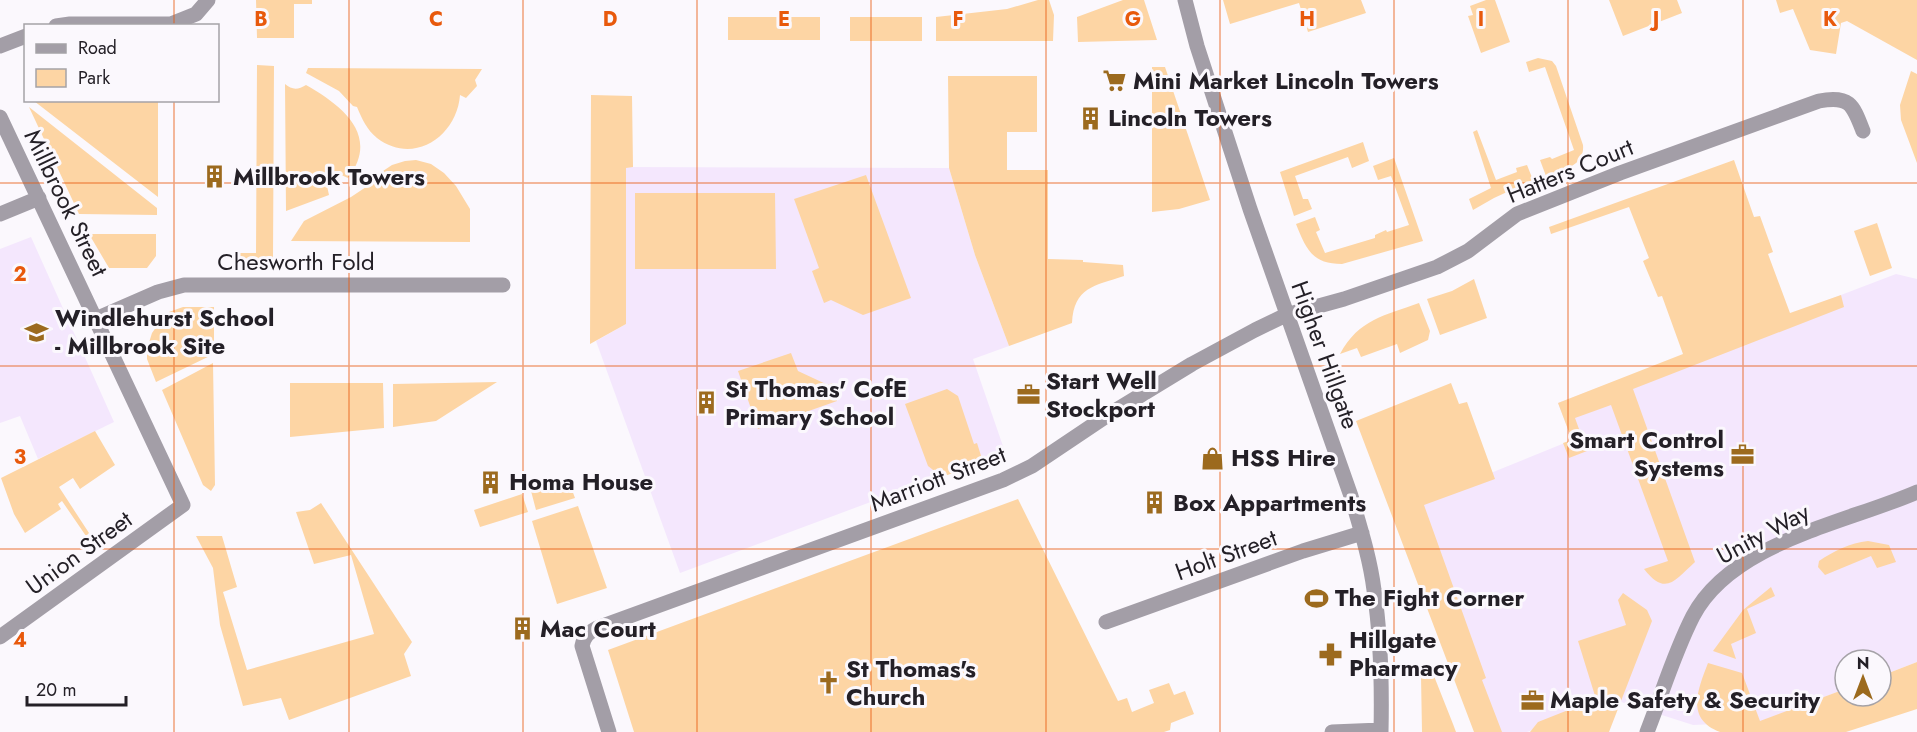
<svg xmlns="http://www.w3.org/2000/svg" width="1917" height="732" font-family="Jost,sans-serif">
<style>
.built{fill:#f4e7fd}
.green{fill:#fdd5a4}
.lines{fill:none;stroke-linecap:round;stroke-linejoin:round}
.minor{stroke:#a39ea7;stroke-width:15}
.grid{fill:none;stroke:#e8590c;stroke-width:1.5;stroke-opacity:0.55}
.labels{text-anchor:middle;stroke-width:6;stroke-linejoin:round;paint-order:stroke}
.poi-label{font-size:24px;font-weight:bold;fill:#242027;stroke:#fbf8fd;text-anchor:start}
.street-label{font-size:24px;fill:#242027;stroke:#fbf8fd}
.grid-label{font-size:20px;text-anchor:middle;font-weight:bold;fill:#e8590c;stroke:#fbf8fd;stroke-width:6;stroke-linejoin:round;paint-order:stroke}
</style>
<rect width="100%" height="100%" fill="#fbf8fd"/>
<path class="built" d="M 626,167 L 949,168 L 975,255 L 1009,346 L 973,359 L 1005,452 L 680,573 L 596,341 L 626,324 Z
M 31,237 L 114,422 L 38,459 L 20,416 L 0,423 L 0,249 Z
M 1896,274 L 1917,279 L 1917,662 L 1881,676 L 1881,660 L 1845,660 L 1845,689 L 1760,722 L 1693,725 L 1615,700 L 1527,732 L 1498,732 L 1419,502 L 1572,440 L 1558,403 Z"/>
<path class="green" d="M 256,0 L 312,0 L 312,4 L 294,4 L 294,38 L 257,38 Z
M 1038,0 L 1049,0 L 1054,15 L 1053,41 L 936,41 L 936,17 L 1007,9 Z
M 1123,0 L 1144,0 L 1157,40 L 1078,42 L 1077,17 Z
M 1223,0 L 1361,0 L 1366,13 L 1308,32 L 1299,3 L 1230,24 Z
M 1486,0 L 1495,0 L 1510,42 L 1481,53 L 1468,16 L 1473,15 L 1470,6 Z
M 1609,0 L 1677,0 L 1682,13 L 1623,36 Z
M 1776,0 L 1917,0 L 1917,60 L 1847,21 L 1841,23 L 1836,54 L 1810,50 L 1793,9 L 1780,13 Z
M 728,17 L 820,17 L 820,40 L 728,40 Z
M 850,17 L 922,17 L 922,41 L 850,41 Z
M 1538,58 L 1552,61 L 1556,66 L 1583,145 C 1585,167 1562,170 1546,176 L 1540,160 L 1550,157 L 1552,159 L 1574,150 L 1545,67 L 1529,72 L 1526,62 Z
M 257,65 L 274,66 L 273,259 L 220,259 L 220,253 L 256,253 Z
M 1152,67 L 1165,67 L 1210,200 L 1179,209 L 1152,212 Z
M 308,68 L 482,69 L 475,80 L 477,86 L 466,98 L 460,95 C 457,136 414,166 377,138 C 367,130 362,119 357,107 L 353,106 L 339,91 L 306,73 Z
M 1911,71 L 1917,74 L 1917,163 L 1901,120 L 1900,105 Z
M 948,76 L 1037,76 L 1037,132 L 1007,132 L 1007,170 L 1048,170 L 1048,259 L 1083,260 L 1083,262 L 1123,265 L 1124,276 C 1094,286 1074,287 1072,323 L 1009,346 L 975,255 L 949,168 Z
M 285,84 C 292,90 298,90 306,85 C 341,105 381,135 348,178 L 339,174 L 331,177 L 327,186 L 329,195 L 286,211 Z
M 591,95 L 632,96 L 633,167 L 626,168 L 626,324 L 590,344 Z
M 34,101 L 158,101 L 158,197 Z
M 29,107 L 157,208 L 157,215 L 79,214 Z
M 1477,130 L 1496,180 L 1517,172 L 1516,168 L 1527,165 L 1533,180 L 1494,198 L 1473,210 L 1469,199 L 1491,188 L 1473,132 Z
M 1363,142 L 1369,161 L 1352,168 L 1348,157 L 1295,176 L 1303,199 L 1308,199 L 1312,209 L 1294,216 L 1280,172 Z
M 1394,158 L 1423,241 L 1342,264 C 1312,264 1306,249 1296,224 L 1315,217 L 1320,230 L 1316,232 L 1325,253 L 1375,238 L 1375,235 L 1386,230 L 1387,232 L 1409,225 L 1391,176 L 1378,180 L 1373,166 Z
M 416,160 L 431,164 L 444,173 L 456,186 L 470,209 L 470,242 L 291,241 L 304,221 L 351,197 L 372,183 L 380,173 L 392,165 L 405,161 Z
M 1734,160 L 1754,217 L 1760,216 L 1773,252 L 1768,254 L 1790,313 L 1841,295 L 1844,307 L 1633,389 L 1695,562 C 1675,580 1666,597 1644,569 L 1668,561 L 1611,405 L 1575,418 L 1587,451 L 1569,458 L 1563,443 L 1572,440 L 1558,403 L 1683,354 L 1662,296 L 1658,297 L 1643,261 L 1649,258 L 1629,207 L 1551,234 L 1549,227 Z
M 866,175 L 911,298 L 863,315 L 831,300 L 824,303 L 812,271 L 819,268 L 794,199 Z
M 635,193 L 775,193 L 776,269 L 635,269 Z
M 1877,223 L 1892,268 L 1870,276 L 1854,231 Z
M 89,234 L 156,234 L 156,256 L 147,268 L 109,268 Z
M 1474,279 L 1487,318 L 1440,335 L 1427,299 L 1452,291 Z
M 1419,303 L 1430,331 L 1428,340 L 1400,353 L 1397,344 L 1361,357 L 1357,348 L 1340,354 C 1359,319 1384,316 1419,303 Z
M 183,307 L 214,307 L 214,354 L 156,382 L 147,359 L 147,349 L 152,333 L 166,313 Z
M 791,353 L 798,371 L 828,385 L 832,383 L 837,401 L 758,429 L 738,371 Z
M 213,363 L 215,485 L 211,491 L 203,485 L 162,390 Z
M 497,382 L 436,421 L 393,427 L 393,384 Z
M 290,383 L 383,383 L 384,428 L 290,437 Z
M 1451,383 L 1459,404 L 1467,402 L 1495,479 L 1424,505 L 1486,678 L 1482,680 L 1502,732 L 1474,732 L 1356,421 Z
M 947,389 L 958,396 L 974,444 L 977,443 L 983,462 L 942,477 L 928,466 L 905,404 Z
M 95,431 L 115,465 L 80,489 L 73,478 L 59,487 L 89,533 L 86,536 L 62,501 L 58,504 L 61,509 L 25,533 L 14,514 L 1,478 Z
M 568,479 L 575,498 L 536,510 L 531,491 Z
M 522,494 L 528,512 L 480,527 L 474,510 Z
M 1018,499 L 1118,701 L 1127,698 L 1132,712 L 1154,703 L 1149,690 L 1169,683 L 1174,695 L 1185,691 L 1194,714 L 1171,723 L 1170,730 L 1164,732 L 634,732 L 608,650 Z
M 321,503 L 412,642 L 404,654 L 411,676 L 289,720 L 281,698 L 243,706 L 220,625 L 213,568 L 196,536 L 222,536 L 237,587 L 223,592 L 247,670 L 374,634 L 351,555 L 314,564 L 296,512 L 310,510 Z
M 578,506 L 607,588 L 557,604 L 532,521 Z
M 1868,541 L 1889,545 L 1896,562 L 1877,568 L 1871,556 L 1825,575 L 1818,567 L 1819,561 C 1834,551 1850,543 1868,541 Z
M 1771,587 L 1775,596 L 1747,609 L 1756,633 L 1731,644 L 1736,659 L 1713,651 L 1743,610 Z
M 1623,593 L 1647,610 L 1652,621 L 1609,732 L 1530,732 L 1538,722 L 1596,699 L 1578,641 L 1626,625 L 1618,600 Z
M 1917,662 L 1917,709 L 1846,732 L 1720,732 C 1685,719 1698,689 1708,663 L 1742,673 L 1760,721 L 1845,689 L 1845,696 L 1881,696 L 1881,676 Z
M 1432,671 L 1453,724 L 1456,732 L 1422,732 L 1421,676 Z"/>
<g class="lines">
<path class="minor" d="M 1185,0 L 1197,46 L 1250,209 L 1351,496 C 1360,527 1370,558 1374,590 C 1381,636 1382,685 1381,732
M 56,26 L 70,24 L 171,24 L 196,14 L 208,0
M 0,46 L 26,36
M 0,117 L 183,505 L 0,637
M 0,214 L 39,198
M 96,319 L 158,292 L 184,285 L 503,285
M 1106,622 L 1303,551 L 1362,533
M 609,732 L 582,646 C 584,636 588,633 597,628 L 1003,480 L 1032,466 L 1105,417 L 1192,364 L 1255,330 L 1286,315 L 1344,299 L 1437,267 L 1468,251 L 1517,214 L 1620,173 L 1819,101 C 1850,95 1853,105 1863,131
M 1332,732 L 1381,730
M 1647,732 C 1662,694 1674,653 1693,616 C 1732,542 1846,523 1917,492"/>
</g>
<path class="grid" d="M 174,0 L 174,26M 349,0 L 349,732M 523,0 L 523,732M 697,0 L 697,732M 871,0 L 871,732M 1046,0 L 1046,732M 1220,0 L 1220,732M 1394,0 L 1394,732M 1568,0 L 1568,732M 1743,0 L 1743,732M 174,100 L 174,732M 0,183 L 1917,183M 0,366 L 1917,366M 0,549 L 1917,549"/>
<defs>
<symbol id="supermarket-bare" viewBox="-9 -9 18 18"><path d="M-6-5.5h2.5l.6 2H6L4.5 2H-2.5L-4.4-4H-6ZM-1.5 3.2a1.3 1.3 0 1 0 .1 0ZM3 3.2a1.3 1.3 0 1 0 .1 0Z" fill="#9c6a1e" stroke="#fbf8fd" stroke-width="2.5" paint-order="stroke"/></symbol>
<symbol id="building-bare" viewBox="-9 -9 18 18"><path d="M-4-6H4V6H1V3H-1V6H-4ZM-2.5-4.3h1.7v1.8h-1.7ZM.8-4.3h1.7v1.8H.8ZM-2.5-1h1.7V.8h-1.7ZM.8-1h1.7V.8H.8Z" fill="#9c6a1e" stroke="#fbf8fd" stroke-width="2.5" paint-order="stroke"/></symbol>
<symbol id="school-bare" viewBox="-9 -9 18 18"><path d="M0-5L7-2L0 1L-7-2ZM-4 1L0 2.5L4 1V4Q0 6-4 4Z" fill="#9c6a1e" stroke="#fbf8fd" stroke-width="2.5" paint-order="stroke"/></symbol>
<symbol id="office-bare" viewBox="-9 -9 18 18"><path d="M-6-3h4V-5.5h4V-3h4V5H-6ZM-1-4.5V-3h2v-1.5ZM-6 0V1H6V0Z" fill="#9c6a1e" stroke="#fbf8fd" stroke-width="2.5" paint-order="stroke"/></symbol>
<symbol id="shop-bare" viewBox="-9 -9 18 18"><path d="M-5-2.5h2.3a2.7 3.5 0 0 1 5.4 0H5L5.5 6h-11ZM-1.5-2.5h3a1.5 2.3 0 0 0-3 0Z" fill="#9c6a1e" stroke="#fbf8fd" stroke-width="2.5" paint-order="stroke"/></symbol>
<symbol id="stadium-bare" viewBox="-9 -9 18 18"><path d="M0-5a6.5 5 0 1 0 0 10a6.5 5 0 1 0 0-10ZM-3.5-1.8h7v3.6h-7Z" fill="#9c6a1e" stroke="#fbf8fd" stroke-width="2.5" paint-order="stroke"/></symbol>
<symbol id="pharmacy-bare" viewBox="-9 -9 18 18"><path d="M-2-6h4v4h4v4h-4v4h-4v-4h-4v-4h4Z" fill="#9c6a1e" stroke="#fbf8fd" stroke-width="2.5" paint-order="stroke"/></symbol>
<symbol id="church-bare" viewBox="-9 -9 18 18"><path d="M-1.2-6h2.4v3.5h3.3v2.4h-3.3V6h-2.4V-.1h-3.3v-2.4h3.3Z" fill="#9c6a1e" stroke="#fbf8fd" stroke-width="2.5" paint-order="stroke"/></symbol>
</defs>
<g fill-rule="evenodd">
<use href="#supermarket-bare" x="1098" y="64" width="33" height="33"/>
<use href="#building-bare" x="1074" y="102" width="33" height="33"/>
<use href="#building-bare" x="198" y="160" width="33" height="33"/>
<use href="#school-bare" x="20" y="316" width="33" height="33"/>
<use href="#office-bare" x="1012" y="378" width="33" height="33"/>
<use href="#building-bare" x="690" y="386" width="33" height="33"/>
<use href="#office-bare" x="1726" y="438" width="33" height="33"/>
<use href="#shop-bare" x="1196" y="442" width="33" height="33"/>
<use href="#building-bare" x="474" y="466" width="33" height="33"/>
<use href="#building-bare" x="1138" y="486" width="33" height="33"/>
<use href="#stadium-bare" x="1300" y="582" width="33" height="33"/>
<use href="#building-bare" x="506" y="612" width="33" height="33"/>
<use href="#pharmacy-bare" x="1314" y="638" width="33" height="33"/>
<use href="#church-bare" x="812" y="666" width="33" height="33"/>
<use href="#office-bare" x="1516" y="684" width="33" height="33"/>
</g>
<g class="labels">
<g class="poi-label">
<text x="1133" y="89">Mini Market Lincoln Towers</text>
<text x="1108" y="126">Lincoln Towers</text>
<text x="233" y="185">Millbrook Towers</text>
<text x="55" y="326">Windlehurst School<tspan x="55" dy="28">- Millbrook Site</tspan></text>
<text x="1046" y="389">Start Well<tspan x="1046" dy="28">Stockport</tspan></text>
<text x="725" y="397">St Thomas' CofE<tspan x="725" dy="28">Primary School</tspan></text>
<text x="1724" y="448" text-anchor="end">Smart Control<tspan x="1724" dy="28">Systems</tspan></text>
<text x="1231" y="466">HSS Hire</text>
<text x="509" y="490">Homa House</text>
<text x="1173" y="511">Box Appartments</text>
<text x="1335" y="606">The Fight Corner</text>
<text x="540" y="637">Mac Court</text>
<text x="1349" y="648">Hillgate<tspan x="1349" dy="28">Pharmacy</tspan></text>
<text x="846" y="677">St Thomas's<tspan x="846" dy="28">Church</tspan></text>
<text x="1550" y="708">Maple Safety &amp; Security</text>
</g>
<g class="street-label">
<text transform="translate(1570 171) rotate(-22)" y="8">Hatters Court</text>
<text transform="translate(66 203) rotate(64)" y="8">Millbrook Street</text>
<text x="296" y="270">Chesworth Fold</text>
<text transform="translate(1325 355) rotate(70)" y="8">Higher Hillgate</text>
<text transform="translate(938 479) rotate(-21)" y="8">Marriott Street</text>
<text transform="translate(1763 534) rotate(-28)" y="8">Unity Way</text>
<text transform="translate(79 553) rotate(-36)" y="8">Union Street</text>
<text transform="translate(1226 555) rotate(-20)" y="8">Holt Street</text>
</g>
</g>
<g class="grid-label">
<text x="261" y="26">B</text>
<text x="436" y="26">C</text>
<text x="610" y="26">D</text>
<text x="784" y="26">E</text>
<text x="958" y="26">F</text>
<text x="1133" y="26">G</text>
<text x="1307" y="26">H</text>
<text x="1481" y="26">I</text>
<text x="1656" y="26">J</text>
<text x="1830" y="26">K</text>
<text x="20" y="281">2</text>
<text x="20" y="464">3</text>
<text x="20" y="647">4</text>
</g>
<rect x="24" y="24" width="195" height="78" fill="#fbf8fd" stroke="#a5a2a7" stroke-width="1.5"/>
<rect x="36" y="44" width="30" height="9" fill="#a39ea7" stroke="#a5a2a7" stroke-width="1.5"/>
<text x="78" y="54" font-size="18" fill="#242027">Road</text>
<rect x="36" y="69" width="30" height="18" fill="#fdd5a4" stroke="#a5a2a7" stroke-width="1.5"/>
<text x="78" y="84" font-size="18" fill="#242027">Park</text>
<g transform="translate(1863 678)"><circle r="28" fill="#fbf8fd" stroke="#a5a2a7" stroke-width="1.5"/>
<path d="M0-4.5L10 22L0 15L-10 22Z" fill="#9c6a1e"/>
<text y="-9" font-size="16" font-weight="bold" text-anchor="middle" fill="#242027">N</text>
</g>
<path d="M27 696v9h99v-9" fill="none" stroke="#242027" stroke-width="3"/>
<text x="36" y="696" font-size="18" fill="#242027" stroke="#fbf8fd" stroke-width="4.5" paint-order="stroke">20 m</text>
</svg>
